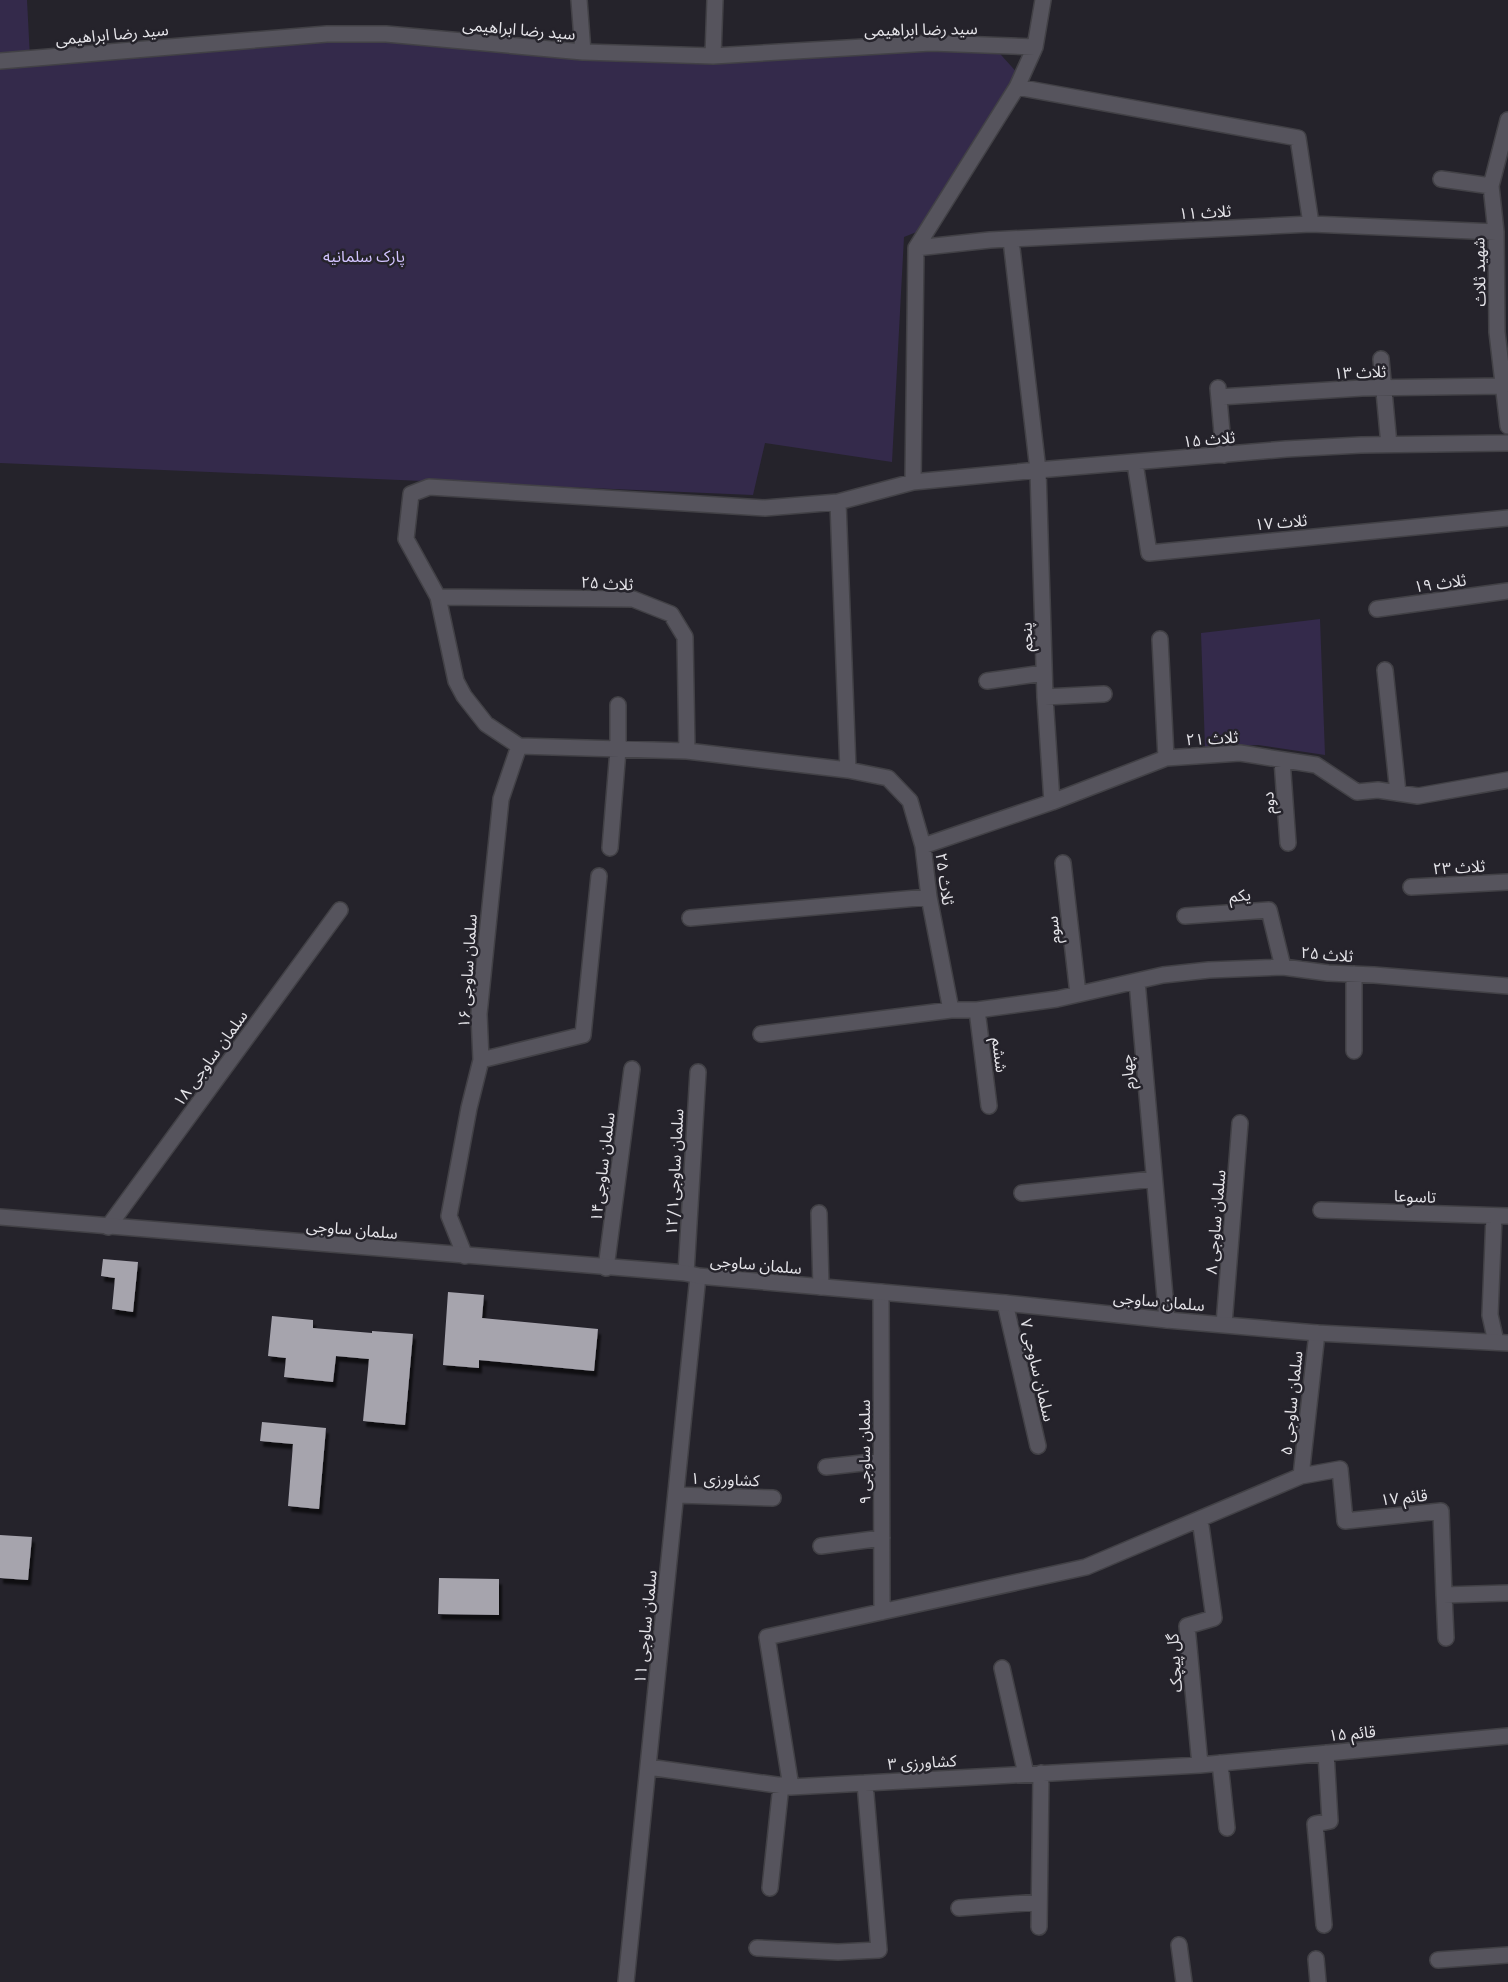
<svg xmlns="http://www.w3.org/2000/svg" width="1508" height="1982" font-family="'Golos Text','Noto Sans Arabic',sans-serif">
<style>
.green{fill:#342a4b}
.building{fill:#a6a4ad;filter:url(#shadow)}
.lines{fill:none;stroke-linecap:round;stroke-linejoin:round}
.street-casing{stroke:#424146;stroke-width:18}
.secondary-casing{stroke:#424146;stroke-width:18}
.street{stroke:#56545d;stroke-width:15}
.secondary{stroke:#56545d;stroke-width:15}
.labels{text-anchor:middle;stroke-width:5;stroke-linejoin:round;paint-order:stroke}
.street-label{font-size:16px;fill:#e5e4e9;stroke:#25232b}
.park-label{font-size:16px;fill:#d2c3fe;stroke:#25232b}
</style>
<defs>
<filter id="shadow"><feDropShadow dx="3" dy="5.5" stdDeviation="1" flood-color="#0009"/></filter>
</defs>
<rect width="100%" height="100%" fill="#25232b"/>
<path class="green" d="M 0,0 L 27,0 L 30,58 L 353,34 L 608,53 L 993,46 L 1021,77 L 929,227 L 904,237 L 892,462 L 765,443 L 753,495 L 0,463 Z
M 1320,619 L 1325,755 L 1258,745 L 1205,748 L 1201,633 Z"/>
<path class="building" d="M 103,1259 L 138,1262 L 133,1312 L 112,1309 L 115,1278 L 101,1276 Z
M 448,1292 L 484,1295 L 482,1318 L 598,1329 L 594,1371 L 479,1360 L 479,1368 L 443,1365 Z
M 272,1316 L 313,1320 L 313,1328 L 372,1333 L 372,1331 L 413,1334 L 405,1425 L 363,1421 L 369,1359 L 336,1356 L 333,1382 L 284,1377 L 286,1358 L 268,1356 Z
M 262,1422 L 326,1428 L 319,1509 L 288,1506 L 293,1444 L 260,1441 Z
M 0,1535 L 32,1537 L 28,1580 L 0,1578 Z
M 439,1578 L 499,1579 L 499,1615 L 438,1614 Z"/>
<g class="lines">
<defs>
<path id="street" d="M 579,0 L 583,52
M 713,56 L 715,0
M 0,61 L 327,34 L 386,34 L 583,52 L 713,56 L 931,43 L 1035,47
M 1017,87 L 1298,138 L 1311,224
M 1508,120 L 1491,186 L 1496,232 L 1497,332 L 1508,426
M 1441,179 L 1491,186
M 1011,240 L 1038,470 L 1045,697 L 1052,802
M 916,248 L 990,240 L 1311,224 L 1496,232
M 1381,359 L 1389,445
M 1218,388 L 1224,455
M 1219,397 L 1362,388 L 1503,386
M 1135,463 L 1149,553 L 1508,518
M 913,482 L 916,248 L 1017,87 L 1035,47 L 1043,0
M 838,502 L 913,482 L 1038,470 L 1286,449 L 1361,445 L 1508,443
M 438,597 L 633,599 L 671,614 L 685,637 L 687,751 L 848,770 L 888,778 L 910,801 L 923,846 L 929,897 L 951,1010 L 977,1010 L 1057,999 L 1163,975 L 1209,970 L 1283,967 L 1328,973 L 1374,975 L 1508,986
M 1377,609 L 1508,591
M 1160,639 L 1166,758
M 1385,670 L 1398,793
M 987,681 L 1044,673
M 1045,697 L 1104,694
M 687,751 L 519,746 L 486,724 L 464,696 L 456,681 L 438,597 L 406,539 L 411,494 L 429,487 L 765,508 L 838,502 L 848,770
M 1282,760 L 1288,843
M 923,846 L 1052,802 L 1166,758 L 1240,753 L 1316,765 L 1357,792 L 1378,790 L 1418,796 L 1508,780
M 610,848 L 618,750 L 618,705
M 1063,863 L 1078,994
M 1411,887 L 1508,882
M 1185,916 L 1269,910 L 1283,967
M 690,918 L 929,897
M 1137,981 L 1167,1320
M 977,1010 L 989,1106
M 761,1034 L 951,1010
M 1354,1051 L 1354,974
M 481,1060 L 583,1035 L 599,876
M 1022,1193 L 1154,1179
M 1321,1210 L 1508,1216
M 819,1213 L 821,1287
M 1494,1216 L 1490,1315 L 1496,1342
M 108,1227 L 340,910
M 465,1256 L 449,1216 L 469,1108 L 481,1060 L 479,1014 L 501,799 L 519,746
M 606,1268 L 632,1069
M 686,1273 L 698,1072
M 881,1292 L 882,1612
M 1005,1303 L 1038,1446
M 1224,1324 L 1240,1123
M 826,1467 L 881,1461
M 1301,1476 L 1317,1333
M 676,1495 L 773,1498
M 821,1546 L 882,1538
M 1444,1595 L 1446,1638
M 1002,1668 L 1026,1774
M 1220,1763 L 1227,1828
M 1200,1765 L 1187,1626 L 1214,1618 L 1200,1519
M 648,1767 L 791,1787 L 1200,1765 L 1508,1736
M 791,1787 L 767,1637 L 1086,1567 L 1301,1476 L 1340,1469 L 1345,1521 L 1441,1511 L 1444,1595 L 1508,1593
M 770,1888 L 781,1785
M 959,1908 L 1039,1902
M 1324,1925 L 1315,1824 L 1330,1821 L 1326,1753
M 1039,1927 L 1041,1773
M 1179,1945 L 1184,1982
M 757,1948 L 838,1952 L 879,1950 L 865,1783
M 1316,1959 L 1318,1982
M 1438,1960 L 1508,1955
M 626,1982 L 698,1276"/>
<path id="secondary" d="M 0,1217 L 686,1273 L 698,1276 L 1005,1303 L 1167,1320 L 1317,1333 L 1508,1343"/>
</defs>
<use href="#street" class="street-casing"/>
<use href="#secondary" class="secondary-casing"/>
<use href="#street" class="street"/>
<use href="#secondary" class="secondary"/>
</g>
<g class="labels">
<g class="street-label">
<text transform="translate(519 29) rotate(5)" y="6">سید رضا ابراهیمی</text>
<text transform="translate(921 29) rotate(-1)" y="6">سید رضا ابراهیمی</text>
<text transform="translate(112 34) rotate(-5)" y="6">سید رضا ابراهیمی</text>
<text transform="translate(1205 212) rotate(-3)" y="6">ثلاث ۱۱</text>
<text transform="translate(1479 272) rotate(-91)" y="6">شهید ثلاث</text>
<text transform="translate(1360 372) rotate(-2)" y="6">ثلاث ۱۳</text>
<text transform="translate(1209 439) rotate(-5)" y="6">ثلاث ۱۵</text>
<text transform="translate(1281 522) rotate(-5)" y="6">ثلاث ۱۷</text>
<text transform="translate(607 583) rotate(3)" y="6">ثلاث ۲۵</text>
<text transform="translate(1440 583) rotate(-8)" y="6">ثلاث ۱۹</text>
<text transform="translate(1026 637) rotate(-92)" y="6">پنجم</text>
<text transform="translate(1212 738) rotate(-3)" y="6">ثلاث ۲۱</text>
<text transform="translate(1268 803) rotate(-94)" y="6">دوم</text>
<text transform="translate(1459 867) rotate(-3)" y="6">ثلاث ۲۳</text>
<text transform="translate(945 879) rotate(82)" y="6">ثلاث ۲۵</text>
<text transform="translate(1240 895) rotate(-4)" y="6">یکم</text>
<text transform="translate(1053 930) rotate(-96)" y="6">سوم</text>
<text transform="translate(1327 954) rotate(5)" y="6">ثلاث ۲۵</text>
<text transform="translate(467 971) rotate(-86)" y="6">سلمان ساوجی ۱۶</text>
<text transform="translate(1000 1055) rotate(83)" y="6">ششم</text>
<text transform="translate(210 1058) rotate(-54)" y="6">سلمان ساوجی ۱۸</text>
<text transform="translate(1127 1072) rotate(-95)" y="6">چهارم</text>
<text transform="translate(602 1167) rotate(-83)" y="6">سلمان ساوجی۱۴</text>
<text transform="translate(674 1172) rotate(-87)" y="6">سلمان ساوجی۱۲/۱</text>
<text transform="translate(1415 1196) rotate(2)" y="6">تاسوعا</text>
<text transform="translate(1215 1222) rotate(-85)" y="6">سلمان ساوجی ۸</text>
<text transform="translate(352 1229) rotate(5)" y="6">سلمان ساوجی</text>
<text transform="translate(756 1264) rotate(5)" y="6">سلمان ساوجی</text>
<text transform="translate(1159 1301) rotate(5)" y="6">سلمان ساوجی</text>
<text transform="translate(1038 1370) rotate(77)" y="6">سلمان ساوجی ۷</text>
<text transform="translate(1291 1403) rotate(-84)" y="6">سلمان ساوجی ۵</text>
<text transform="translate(864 1452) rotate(-90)" y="6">سلمان ساوجی ۹</text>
<text transform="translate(725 1479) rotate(2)" y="6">کشاورزی ۱</text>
<text transform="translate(1404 1497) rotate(-6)" y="6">قائم ۱۷</text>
<text transform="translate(645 1627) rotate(-84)" y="6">سلمان ساوجی ۱۱</text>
<text transform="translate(1174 1663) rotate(-94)" y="6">گل پیچک</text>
<text transform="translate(1352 1733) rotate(-5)" y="6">قائم ۱۵</text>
<text transform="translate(922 1762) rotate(-3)" y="6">کشاورزی ۳</text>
</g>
<g class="park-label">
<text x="364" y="262">پارک سلمانیه</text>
</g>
</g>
</svg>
